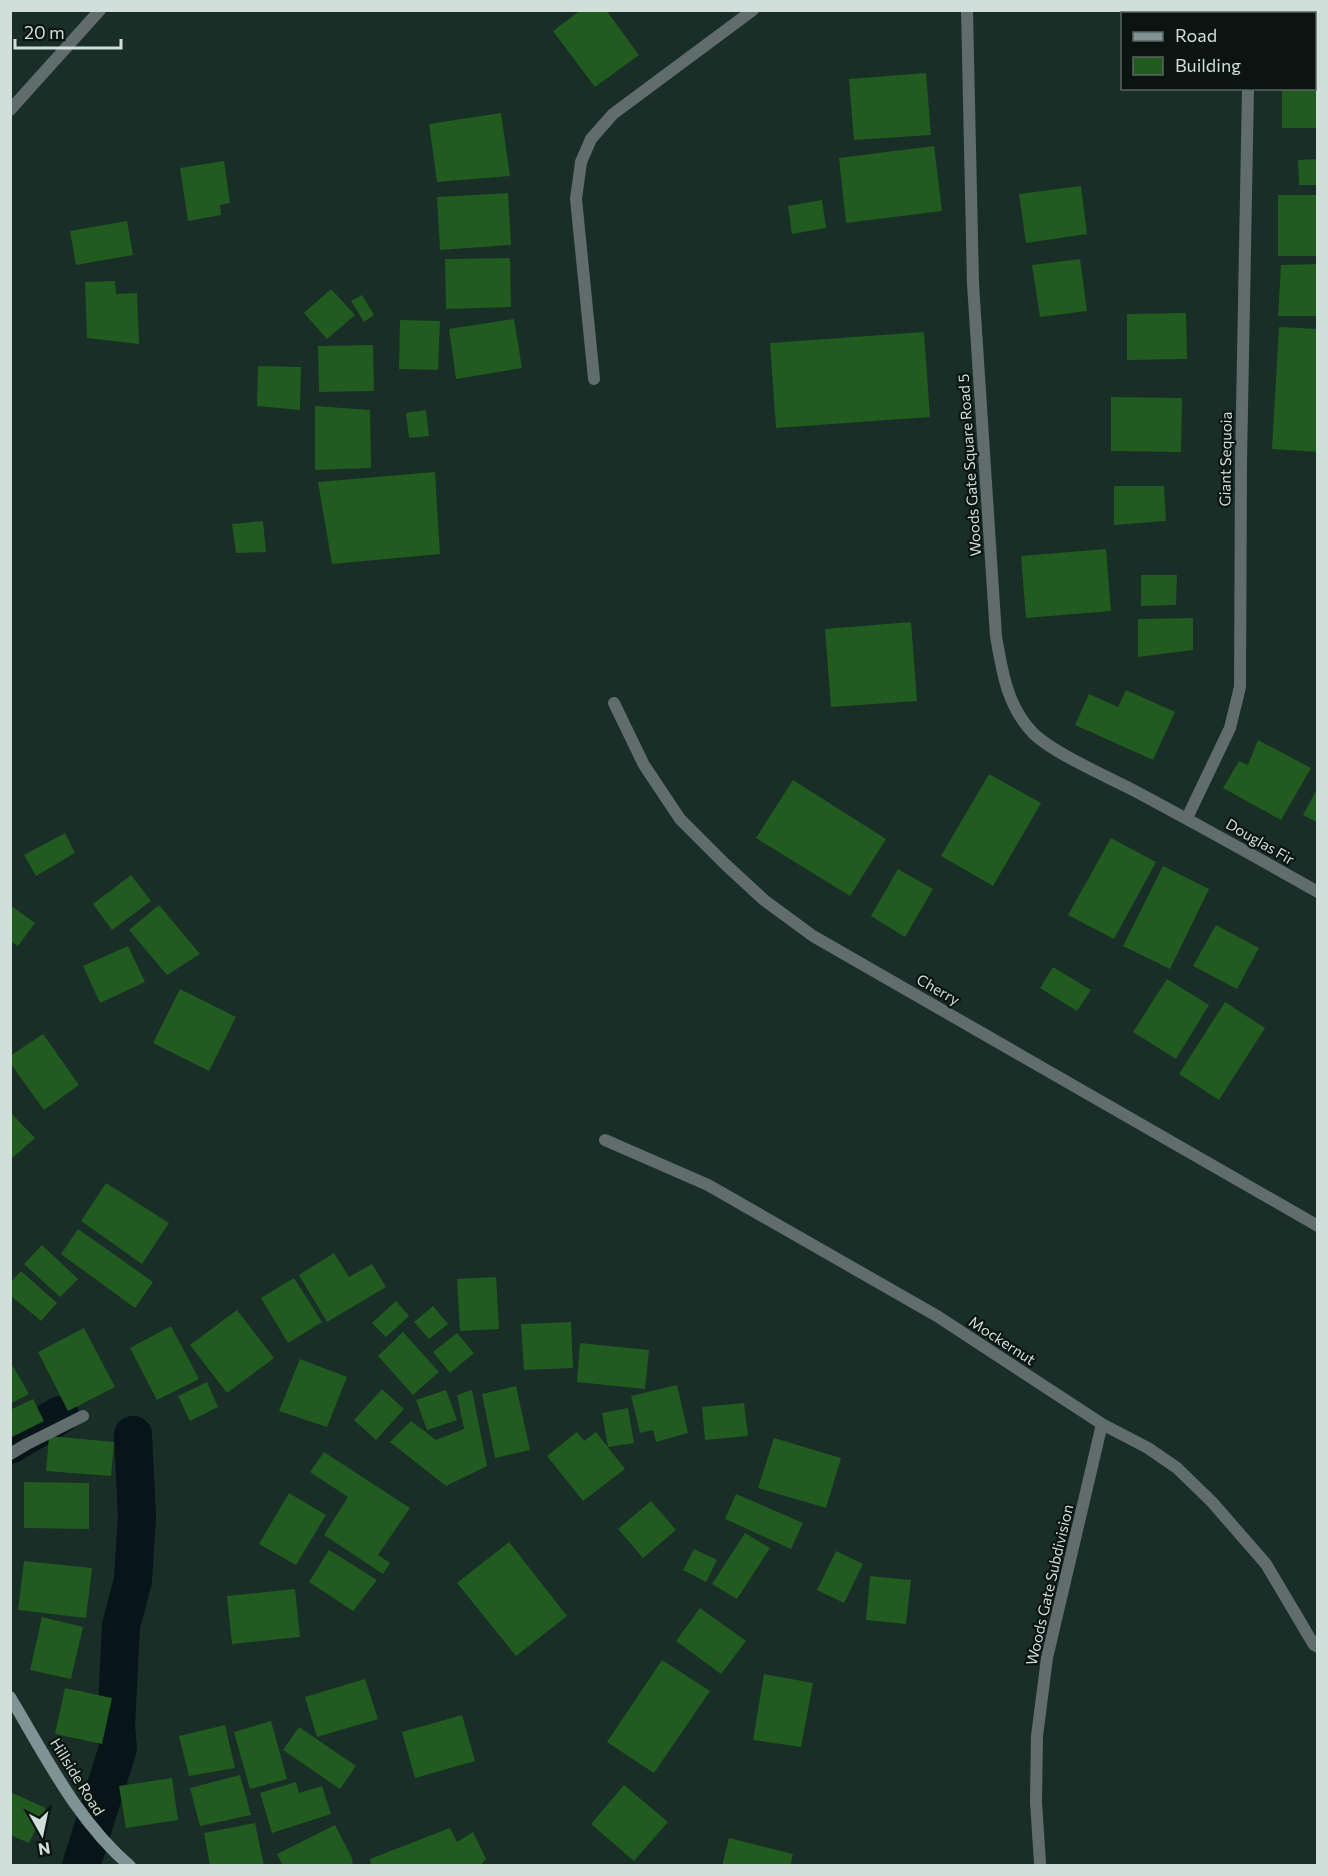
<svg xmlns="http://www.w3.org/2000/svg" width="1328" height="1876" font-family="Commissioner,sans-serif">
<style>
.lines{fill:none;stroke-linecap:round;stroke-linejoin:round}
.canal{stroke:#07141a;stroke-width:38}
.building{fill:#215b1f}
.lane{stroke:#616d6d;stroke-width:12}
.street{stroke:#616d6d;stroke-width:12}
.secondary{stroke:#809394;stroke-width:12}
.labels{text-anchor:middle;stroke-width:4.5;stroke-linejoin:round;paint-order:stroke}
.street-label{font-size:15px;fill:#d1dfda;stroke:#0b1411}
</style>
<rect width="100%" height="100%" fill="#182e27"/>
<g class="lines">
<path class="canal" d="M 10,1445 L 60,1415
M 81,1866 L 118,1748 L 116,1726 L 121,1626 L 133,1580 L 137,1516 L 133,1435"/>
</g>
<path class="building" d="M 581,10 L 606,10 L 639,55 L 595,87 L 553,31 Z
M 1279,10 L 1318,10 L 1318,53 L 1314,53 L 1314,14 L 1279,14 Z
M 1314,62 L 1318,62 L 1318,128 L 1282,128 L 1282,88 L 1314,88 Z
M 926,73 L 931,135 L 854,140 L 849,79 Z
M 501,113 L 510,176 L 437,182 L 429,124 Z
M 934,146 L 942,211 L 846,223 L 839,158 Z
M 1318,159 L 1318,185 L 1299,185 L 1298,160 Z
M 224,161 L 230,203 L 220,205 L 221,215 L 188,221 L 180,168 Z
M 1081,186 L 1087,234 L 1026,243 L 1019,194 Z
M 508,193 L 511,245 L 440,250 L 437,197 Z
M 1278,195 L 1318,195 L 1318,256 L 1278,256 Z
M 822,200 L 826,228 L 792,234 L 788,206 Z
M 127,221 L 133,255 L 76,265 L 70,231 Z
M 510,258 L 511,307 L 446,309 L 445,259 Z
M 1080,259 L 1087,311 L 1040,317 L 1032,265 Z
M 1318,264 L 1318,316 L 1278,316 L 1281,265 Z
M 115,281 L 116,294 L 137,293 L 139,344 L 87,338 L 85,282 Z
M 331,289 L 355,315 L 327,339 L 304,313 Z
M 362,295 L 374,315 L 364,322 L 351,301 Z
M 1186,313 L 1187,359 L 1127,360 L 1127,314 Z
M 514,319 L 522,368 L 456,379 L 449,329 Z
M 400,320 L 440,321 L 438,370 L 399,369 Z
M 1279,327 L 1318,329 L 1318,452 L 1272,449 Z
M 924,332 L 930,417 L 776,428 L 770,343 Z
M 373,345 L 374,391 L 319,392 L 318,346 Z
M 258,366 L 301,367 L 300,410 L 257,406 Z
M 1111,397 L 1182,398 L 1181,452 L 1111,451 Z
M 315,406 L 370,410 L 371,468 L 315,470 Z
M 426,410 L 429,436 L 409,438 L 406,413 Z
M 435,472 L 440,554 L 332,564 L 318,482 Z
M 1114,486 L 1164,486 L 1166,521 L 1114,525 Z
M 263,521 L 266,552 L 236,553 L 232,524 Z
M 1106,549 L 1111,611 L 1026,618 L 1021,556 Z
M 1141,575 L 1177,575 L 1176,605 L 1141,606 Z
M 1193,618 L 1193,650 L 1138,657 L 1138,619 Z
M 911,622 L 917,701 L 831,707 L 825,629 Z
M 1126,690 L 1175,712 L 1153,760 L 1075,725 L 1089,694 L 1118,707 Z
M 1258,740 L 1311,768 L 1281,820 L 1223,788 L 1239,761 L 1248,765 Z
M 989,774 L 1041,803 L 993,886 L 941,856 Z
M 793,780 L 886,839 L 850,896 L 756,838 Z
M 1318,787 L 1318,823 L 1303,815 Z
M 65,833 L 75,853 L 36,876 L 24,855 Z
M 1111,838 L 1156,862 L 1114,939 L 1068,915 Z
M 1163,866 L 1209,889 L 1170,969 L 1123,946 Z
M 898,869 L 933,889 L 905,937 L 871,916 Z
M 131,875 L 151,901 L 112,930 L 93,904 Z
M 10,905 L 35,923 L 18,946 L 10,941 Z
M 159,905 L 200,954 L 167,975 L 129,930 Z
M 1216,925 L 1259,948 L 1237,989 L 1193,966 Z
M 128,946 L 145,982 L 100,1003 L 83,966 Z
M 1053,967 L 1091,990 L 1077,1011 L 1040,988 Z
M 1167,979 L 1209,1005 L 1176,1059 L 1133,1032 Z
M 180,989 L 236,1017 L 209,1071 L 153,1043 Z
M 1225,1002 L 1265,1028 L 1219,1100 L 1179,1074 Z
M 43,1034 L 79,1085 L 44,1110 L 10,1063 L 10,1056 Z
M 10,1112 L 35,1138 L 10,1160 Z
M 106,1183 L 169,1223 L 142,1264 L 81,1221 Z
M 78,1229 L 153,1282 L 135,1308 L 61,1254 Z
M 42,1245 L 78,1279 L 60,1297 L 24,1264 Z
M 334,1253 L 349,1277 L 372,1264 L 386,1287 L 327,1322 L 299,1275 Z
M 21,1271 L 57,1303 L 41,1321 L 10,1295 L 10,1283 Z
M 496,1277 L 499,1329 L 460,1331 L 457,1279 Z
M 294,1278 L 322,1322 L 288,1343 L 261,1298 Z
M 396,1301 L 409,1316 L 386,1337 L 372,1323 Z
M 433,1306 L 448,1324 L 429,1339 L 414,1322 Z
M 237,1310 L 274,1358 L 227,1393 L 190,1345 Z
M 571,1322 L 573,1368 L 524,1370 L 521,1324 Z
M 171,1326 L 199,1379 L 157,1400 L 130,1348 Z
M 84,1328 L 115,1387 L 68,1411 L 38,1352 Z
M 403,1332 L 439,1372 L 413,1395 L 378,1356 Z
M 457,1333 L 474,1353 L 450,1373 L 433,1352 Z
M 580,1343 L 649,1350 L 645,1389 L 577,1382 Z
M 300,1359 L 347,1377 L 327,1427 L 279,1411 Z
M 10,1361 L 29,1394 L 10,1404 Z
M 207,1382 L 218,1407 L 190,1421 L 178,1396 Z
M 677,1385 L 688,1433 L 656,1442 L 653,1430 L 640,1433 L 631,1396 Z
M 516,1386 L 530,1450 L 495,1458 L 482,1394 Z
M 382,1389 L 404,1409 L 376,1440 L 354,1420 Z
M 446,1390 L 457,1420 L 427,1430 L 416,1400 Z
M 472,1390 L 487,1466 L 446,1486 L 390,1442 L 411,1421 L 436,1440 L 464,1429 L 457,1395 Z
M 33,1399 L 44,1421 L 10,1438 L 10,1410 Z
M 744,1403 L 748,1436 L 705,1440 L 702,1407 Z
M 628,1408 L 634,1443 L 608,1447 L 602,1413 Z
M 577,1432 L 584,1441 L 596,1432 L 625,1469 L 583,1501 L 547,1456 Z
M 49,1436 L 114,1442 L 111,1476 L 46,1471 Z
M 774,1438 L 841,1458 L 826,1508 L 758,1488 Z
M 324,1452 L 410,1508 L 378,1555 L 390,1563 L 383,1574 L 324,1535 L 348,1497 L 310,1472 Z
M 24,1482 L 89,1483 L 89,1529 L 24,1528 Z
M 289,1493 L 326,1515 L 296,1565 L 259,1544 Z
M 736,1494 L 803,1523 L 791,1549 L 725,1519 Z
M 651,1501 L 676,1530 L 643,1558 L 618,1529 Z
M 745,1533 L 770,1548 L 737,1599 L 712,1584 Z
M 509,1542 L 567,1616 L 516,1656 L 457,1583 Z
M 694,1549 L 717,1560 L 706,1582 L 683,1570 Z
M 329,1550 L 377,1580 L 353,1611 L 309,1582 Z
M 836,1551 L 863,1564 L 844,1603 L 817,1590 Z
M 24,1561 L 92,1568 L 86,1618 L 18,1610 Z
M 870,1576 L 911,1580 L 906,1624 L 866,1620 Z
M 295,1589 L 300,1637 L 232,1644 L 227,1596 Z
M 700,1608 L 746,1641 L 721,1674 L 676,1641 Z
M 42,1617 L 83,1627 L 71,1679 L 30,1670 Z
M 662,1660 L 710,1691 L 654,1773 L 607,1742 Z
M 764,1674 L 813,1683 L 801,1747 L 753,1740 Z
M 365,1679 L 378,1719 L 317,1737 L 305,1697 Z
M 65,1688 L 112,1698 L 102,1744 L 55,1734 Z
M 462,1715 L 475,1761 L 415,1778 L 402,1732 Z
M 271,1721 L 287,1779 L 250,1789 L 234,1732 Z
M 225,1725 L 235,1768 L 189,1776 L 179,1736 Z
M 299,1727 L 356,1766 L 340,1789 L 283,1750 Z
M 240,1775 L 251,1815 L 200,1826 L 190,1788 Z
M 172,1778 L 178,1820 L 126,1828 L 119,1786 Z
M 296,1782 L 299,1793 L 322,1786 L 331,1814 L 272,1833 L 260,1793 Z
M 624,1785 L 668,1822 L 634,1861 L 591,1824 Z
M 10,1792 L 46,1808 L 29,1843 L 10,1835 Z
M 255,1823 L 264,1866 L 210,1866 L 204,1833 Z
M 335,1825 L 352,1858 L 353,1866 L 283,1866 L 277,1854 Z
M 450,1828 L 457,1842 L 473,1832 L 486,1859 L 480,1866 L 371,1866 L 370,1859 Z
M 729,1838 L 793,1854 L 790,1866 L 722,1866 Z"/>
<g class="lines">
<path class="lane" d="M 1040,1863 L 1036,1802 L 1037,1736 L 1047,1658 L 1102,1424"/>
<path class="street" d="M 967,10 L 973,284 L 996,636 C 1002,671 1007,706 1033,733 C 1053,753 1106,776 1133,790 C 1195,823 1256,857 1318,892
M 1250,14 L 1250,10
M 10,110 L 100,10
M 594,379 L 576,199 L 581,162 L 591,139 L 613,114 L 753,10
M 614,703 L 644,765 L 680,819 L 725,864 L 764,900 L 813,936 L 1318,1226
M 1187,818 L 1230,728 L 1240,687 L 1241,463 L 1248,88
M 605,1140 L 708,1185 L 937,1316 L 1102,1424 L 1148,1448 L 1177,1468 L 1212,1502 L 1266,1564 L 1314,1645 L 1318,1647
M 10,1454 L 27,1444 L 83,1416"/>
<path class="secondary" d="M 10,1697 C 45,1755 77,1821 130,1866"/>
</g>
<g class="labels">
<g class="street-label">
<text transform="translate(1226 459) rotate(-89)" y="5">Giant Sequoia</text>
<text transform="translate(970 465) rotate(-94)" y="5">Woods Gate Square Road 5</text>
<text transform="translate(1260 842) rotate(30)" y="5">Douglas Fir</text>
<text transform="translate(938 990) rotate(30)" y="5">Cherry</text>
<text transform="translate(1002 1341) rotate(33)" y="5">Mockernut</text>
<text transform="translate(1050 1585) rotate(-77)" y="5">Woods Gate Subdivision</text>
<text transform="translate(77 1777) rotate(58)" y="5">Hillside Road</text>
</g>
</g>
<rect width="1328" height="1876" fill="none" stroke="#d1dfda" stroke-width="24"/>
<rect x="1121" y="12" width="195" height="78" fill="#0b1411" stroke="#5a6561" stroke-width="1.5"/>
<rect x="1133" y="32" width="30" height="9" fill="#809394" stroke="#5a6561" stroke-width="1.5"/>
<text x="1175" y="42" font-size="18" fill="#d1dfda">Road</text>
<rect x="1133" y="57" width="30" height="18" fill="#215b1f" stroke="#5a6561" stroke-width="1.5"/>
<text x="1175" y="72" font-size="18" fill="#d1dfda">Building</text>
<g transform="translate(42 1834) rotate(171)" stroke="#0b1411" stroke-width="4.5" paint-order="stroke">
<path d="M0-4.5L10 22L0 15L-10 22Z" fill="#d1dfda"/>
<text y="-9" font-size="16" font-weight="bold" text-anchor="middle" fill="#d1dfda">N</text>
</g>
<path d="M15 39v9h106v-9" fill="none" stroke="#d1dfda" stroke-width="3"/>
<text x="24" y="39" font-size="18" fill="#d1dfda" stroke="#0b1411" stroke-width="4.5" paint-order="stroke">20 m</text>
</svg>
